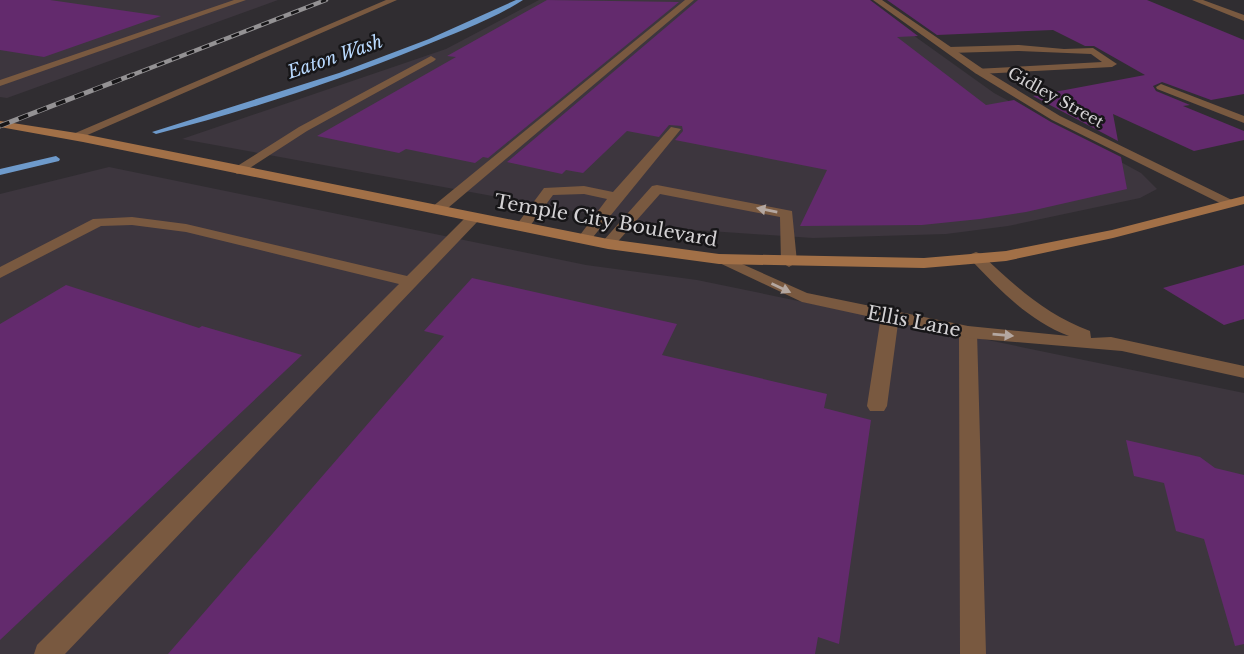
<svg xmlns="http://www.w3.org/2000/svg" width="1244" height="654" font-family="'Libre Baskerville',serif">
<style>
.built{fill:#3d363e}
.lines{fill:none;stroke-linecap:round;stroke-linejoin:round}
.stream{fill:#6e9acb;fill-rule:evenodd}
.building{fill:#632a6d}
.lane{fill:#795940;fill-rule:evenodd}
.street{fill:#795940;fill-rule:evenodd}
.secondary{fill:#a27047;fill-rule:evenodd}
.rail-far1-casing{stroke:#949294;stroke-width:4.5}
.rail-casing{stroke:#949294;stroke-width:5}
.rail-far1{stroke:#171618;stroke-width:2.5;stroke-dasharray:8;stroke-linecap:butt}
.rail{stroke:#171618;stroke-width:3.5;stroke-dasharray:10;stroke-linecap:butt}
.oneway{fill:#b4a7a0}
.labels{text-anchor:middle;stroke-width:5;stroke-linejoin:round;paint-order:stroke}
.far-street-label{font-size:16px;fill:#d3d1d3;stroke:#171618}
.far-water-label{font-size:18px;font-style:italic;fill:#b9d9fe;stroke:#171618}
.street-label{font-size:19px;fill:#d3d1d3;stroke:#171618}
</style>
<rect width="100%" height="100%" fill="#302d31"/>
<path class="built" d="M 0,0 L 278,0 L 7,98 L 0,97 Z
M 539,0 L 864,0 L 994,93 L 1141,173 L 1157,189 L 1140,198 L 1008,226 L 946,234 L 813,238 L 666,228 L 182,139 L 446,49 Z
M 109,167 L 586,265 L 697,280 L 1244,393 L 1244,654 L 0,654 L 0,194 Z"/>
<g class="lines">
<path class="stream" d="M 516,0 L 523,0 C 494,19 453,34 421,47 C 335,82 246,111 156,134 L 152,132 L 339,73 L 429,39 Z
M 56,156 L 60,159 L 59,161 L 0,175 L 0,169 Z"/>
</g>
<path class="building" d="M 0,0 L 50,0 L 161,16 L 44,57 L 0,50 Z
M 547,0 L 679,2 L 488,158 L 483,157 L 475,163 L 406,149 L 399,153 L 317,136 L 456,57 L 447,56 Z
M 698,0 L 870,0 L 918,36 L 897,37 L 986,105 L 1014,100 L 1051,122 L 1121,157 L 1127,189 L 1026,212 L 980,219 L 922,225 L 800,226 L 827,170 L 675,140 L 683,131 L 682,126 L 669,125 L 659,137 L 627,131 L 583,173 L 566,170 L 562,174 L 507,162 Z
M 887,0 L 1147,0 L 1244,40 L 1244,94 L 1211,100 L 1162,82 L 1153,86 L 1156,91 L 1190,105 L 1183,106 L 1244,131 L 1244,140 L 1194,151 L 1113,114 L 1118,141 L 1033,96 L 1145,75 L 1094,46 L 1085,46 L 1053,30 L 937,35 Z
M 1244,265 L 1244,319 L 1224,325 L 1163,288 Z
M 472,278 L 677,324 L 662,355 L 827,394 L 824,408 L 871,420 L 839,644 L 818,637 L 815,654 L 168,654 L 444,336 L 424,331 Z
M 66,285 L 199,328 L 202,326 L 302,355 L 0,640 L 0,324 Z
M 1126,440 L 1200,457 L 1215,468 L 1244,475 L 1244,644 L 1235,646 L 1204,539 L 1176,531 L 1164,483 L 1134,476 Z"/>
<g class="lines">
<path class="lane" d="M 234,0 L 246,0 L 0,86 L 0,80 Z
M 386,0 L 397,0 L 76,140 L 66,137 Z
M 685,0 L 694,0 L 442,213 L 432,213 L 432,207 Z
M 1019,45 L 1064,49 L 1093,48 L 1117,64 L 1112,67 L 979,74 L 975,73 L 975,69 L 1102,62 L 1091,54 L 1019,51 L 949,53 L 944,50 L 949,47 Z
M 431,56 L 436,59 L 434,61 L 307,131 L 242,173 L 237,174 L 231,170 L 299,127 Z
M 1161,84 L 1244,116 L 1244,123 L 1157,89 L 1156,87 Z
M 671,127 L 681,129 L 589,242 L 584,243 L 577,239 L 607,199 L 584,194 L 553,195 L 527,230 L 522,231 L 515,227 L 544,188 L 584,186 L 613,192 Z
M 657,185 L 792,211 L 797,262 L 789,267 L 781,262 L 780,217 L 660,194 L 613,247 L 603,247 L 600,244 L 603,241 L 652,186 Z
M 474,213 L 481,217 L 479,220 L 65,654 L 34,654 L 37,645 L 399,284 L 186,232 L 132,225 L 101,226 L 0,278 L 0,267 L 93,219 L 132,217 L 186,224 L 407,276 L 469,214 Z
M 890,311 L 899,316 L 887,406 L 884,411 L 870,411 L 867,406 L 881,316 Z
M 968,326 L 977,332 L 986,654 L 960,654 L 959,332 Z"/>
<path class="street" d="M 873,0 L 882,0 L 983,69 L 1060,116 L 1238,203 L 1236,206 L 1226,206 L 1052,120 L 975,73 Z
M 1192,0 L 1203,0 L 1244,15 L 1244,21 Z
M 976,252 L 981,254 C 1015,286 1046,315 1090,331 L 1091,338 L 1111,337 L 1244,366 L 1244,378 L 1122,351 L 968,338 L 802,302 L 711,259 L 714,256 L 724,256 L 807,293 L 968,326 L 1069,336 C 1029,321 1000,290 971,260 L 968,257 L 971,254 Z"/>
<path class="secondary" d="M 0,121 L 83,134 L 608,239 L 719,254 L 924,258 L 1006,251 L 1112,230 L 1244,196 L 1244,204 L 1113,238 L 1006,261 L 924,268 L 719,264 L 608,249 L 83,142 L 0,127 Z"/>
<defs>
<path id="rail-far1" d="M 127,77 L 326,0"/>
<path id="rail" d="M 0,126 L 132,75"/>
</defs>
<use href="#rail-far1" class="rail-far1-casing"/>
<use href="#rail" class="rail-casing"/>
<use href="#rail-far1" class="rail-far1"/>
<use href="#rail" class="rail"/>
</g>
<defs><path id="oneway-solid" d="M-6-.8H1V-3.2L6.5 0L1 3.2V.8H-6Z" transform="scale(1.75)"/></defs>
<g class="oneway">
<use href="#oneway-solid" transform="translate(767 210) rotate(-169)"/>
<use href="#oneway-solid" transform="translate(781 288) rotate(25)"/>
<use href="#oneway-solid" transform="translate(1003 335) rotate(5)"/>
</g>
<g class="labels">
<g class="far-street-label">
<text transform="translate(1056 97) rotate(29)" y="6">Gidley Street</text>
</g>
<g class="far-water-label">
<text transform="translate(335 57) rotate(-19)" y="6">Eaton Wash</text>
</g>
<g class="street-label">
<text transform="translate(606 220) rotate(10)" y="7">Temple City Boulevard</text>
<text transform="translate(914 321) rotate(11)" y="7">Ellis Lane</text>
</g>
</g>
</svg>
